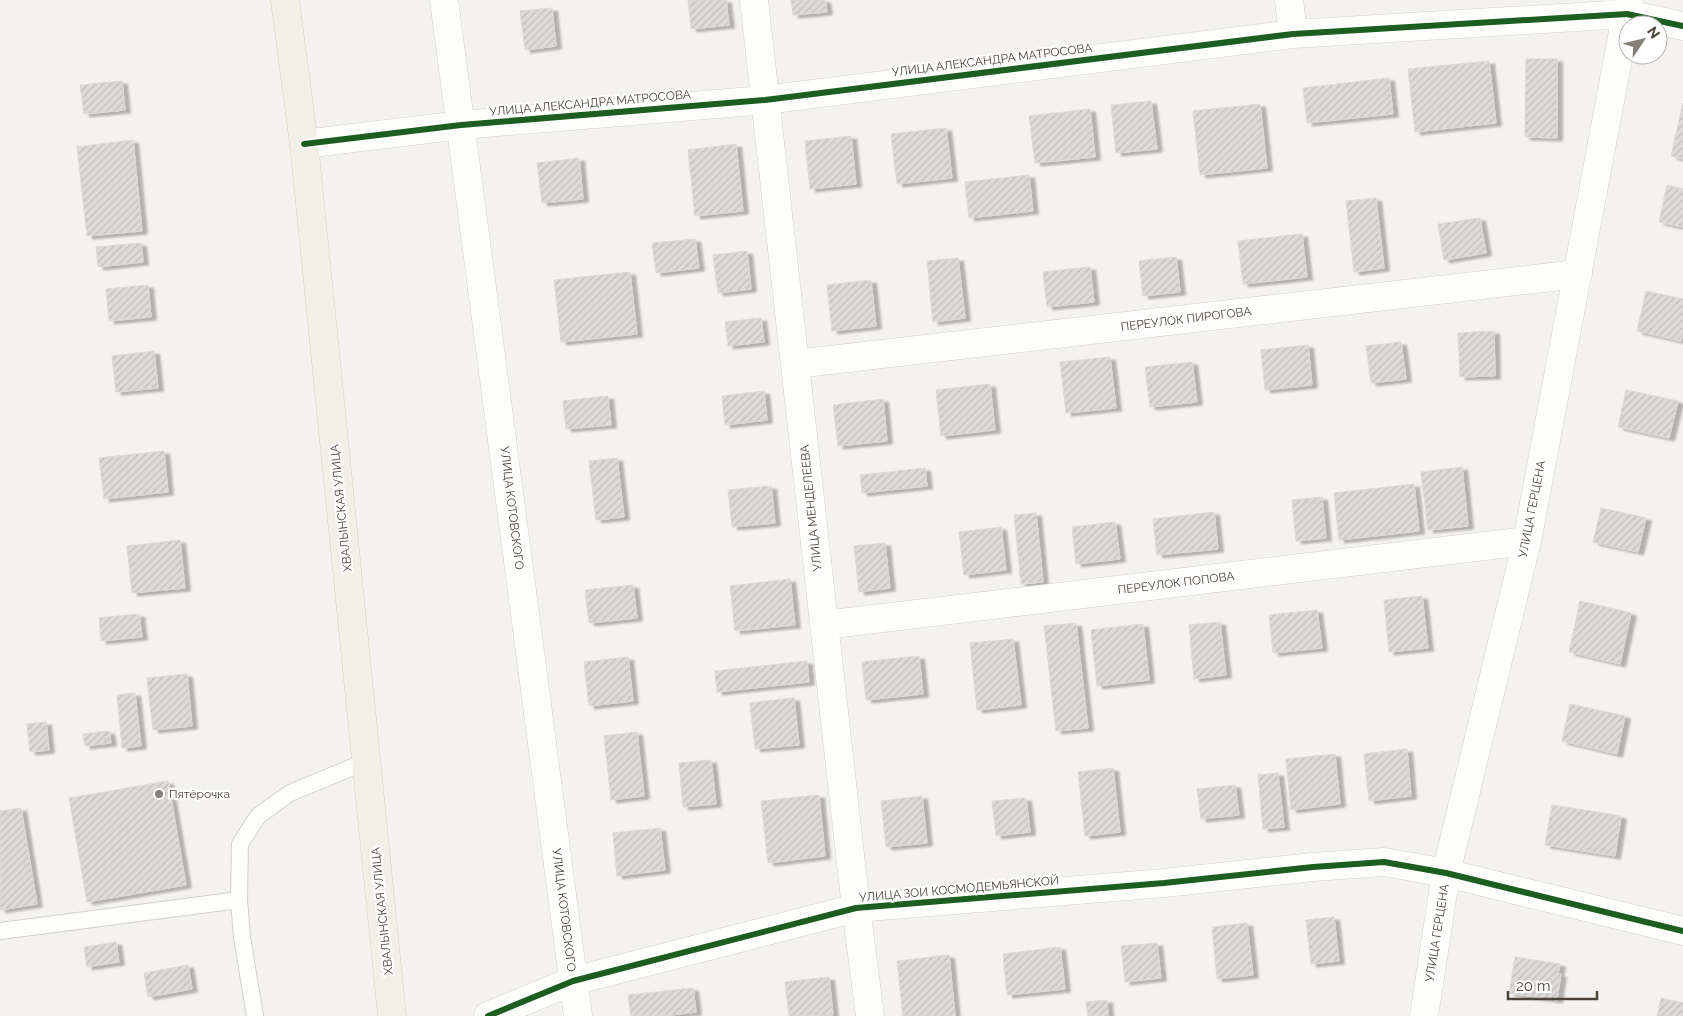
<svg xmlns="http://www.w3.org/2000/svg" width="1683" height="1016" font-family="Raleway,sans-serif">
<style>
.building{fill:url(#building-hatch);stroke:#dcd9d4;filter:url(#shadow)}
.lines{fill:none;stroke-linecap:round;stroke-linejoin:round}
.lane-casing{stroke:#d2d0cb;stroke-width:18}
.street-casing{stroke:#d2d0cb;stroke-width:29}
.primary-casing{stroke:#d6cebb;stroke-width:29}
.lane{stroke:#fdfdfc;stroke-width:16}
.street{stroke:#fdfdfc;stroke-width:28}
.primary{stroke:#f2efe6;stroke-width:28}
.cycleway-casing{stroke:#fff;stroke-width:9}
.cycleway{stroke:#1b5e20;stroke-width:6}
.poi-dot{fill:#868178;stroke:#fff;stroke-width:2}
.labels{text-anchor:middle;stroke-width:4.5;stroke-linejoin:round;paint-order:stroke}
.street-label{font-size:12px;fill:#4b4439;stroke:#fff}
.poi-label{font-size:12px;fill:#4b4439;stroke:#fff;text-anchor:start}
</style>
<defs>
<pattern id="building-hatch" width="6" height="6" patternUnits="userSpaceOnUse" patternTransform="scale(1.25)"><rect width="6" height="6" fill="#dedbd6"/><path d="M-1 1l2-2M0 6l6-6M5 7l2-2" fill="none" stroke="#c0bdb8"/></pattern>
<filter id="shadow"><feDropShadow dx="5.5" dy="3" stdDeviation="1" flood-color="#0004"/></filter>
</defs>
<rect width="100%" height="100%" fill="#f4f2ee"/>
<path class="building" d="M 688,0 L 726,0 L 729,25 L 691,29 Z
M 791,0 L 825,0 L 827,12 L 793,15 Z
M 552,8 L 556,46 L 525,50 L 520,11 Z
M 1526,59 L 1557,59 L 1557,138 L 1525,137 Z
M 1489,61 L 1496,123 L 1415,132 L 1408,69 Z
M 1389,78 L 1393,114 L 1307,123 L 1303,88 Z
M 122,81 L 125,110 L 84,114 L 80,85 Z
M 1151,101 L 1157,149 L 1116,153 L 1111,105 Z
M 1683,103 L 1683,159 L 1671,156 Z
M 1260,104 L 1267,168 L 1200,175 L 1193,111 Z
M 1090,109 L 1095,157 L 1035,163 L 1029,116 Z
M 946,128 L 952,178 L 897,184 L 891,134 Z
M 851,136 L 856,184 L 810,189 L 805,141 Z
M 133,140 L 142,231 L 87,236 L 77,147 Z
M 736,144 L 743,211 L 695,216 L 688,150 Z
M 579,158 L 583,199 L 542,203 L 537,163 Z
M 1029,175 L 1033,211 L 969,218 L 965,182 Z
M 1667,185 L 1683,189 L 1683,227 L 1659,222 Z
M 1376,198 L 1384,268 L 1354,272 L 1346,201 Z
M 1480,218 L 1486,253 L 1444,260 L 1438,224 Z
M 1302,234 L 1307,277 L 1243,284 L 1238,241 Z
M 695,239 L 699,268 L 656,273 L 652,243 Z
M 141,243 L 143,262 L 98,267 L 96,247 Z
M 747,251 L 751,289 L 718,293 L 713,255 Z
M 1176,257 L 1180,292 L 1143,296 L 1139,261 Z
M 958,258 L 965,318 L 933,322 L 927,261 Z
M 1090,267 L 1094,302 L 1047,307 L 1043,272 Z
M 630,272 L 637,334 L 561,342 L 554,280 Z
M 871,280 L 876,326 L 832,331 L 827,285 Z
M 148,285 L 151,317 L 109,321 L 106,289 Z
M 1646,291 L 1683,299 L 1683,334 L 1681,341 L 1637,331 Z
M 761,318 L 764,342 L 728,346 L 725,322 Z
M 1494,331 L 1495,376 L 1460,377 L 1458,333 Z
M 1401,342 L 1406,379 L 1371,383 L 1366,346 Z
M 1308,345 L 1312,385 L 1265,390 L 1261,350 Z
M 154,351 L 158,388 L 116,392 L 112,356 Z
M 1110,357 L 1116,408 L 1066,413 L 1060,362 Z
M 1192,362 L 1197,402 L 1150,407 L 1145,367 Z
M 990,384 L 995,430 L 941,436 L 936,390 Z
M 1626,390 L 1678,401 L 1669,438 L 1618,427 Z
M 764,391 L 767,420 L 725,425 L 722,396 Z
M 608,396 L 611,425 L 566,429 L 563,401 Z
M 883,399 L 887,441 L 838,446 L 833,405 Z
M 164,451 L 168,492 L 104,499 L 99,458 Z
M 617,458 L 624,517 L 596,520 L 589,461 Z
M 1462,467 L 1468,526 L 1428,530 L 1421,472 Z
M 925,468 L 927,486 L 862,493 L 860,475 Z
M 1414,484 L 1419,531 L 1339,540 L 1334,493 Z
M 771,486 L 775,523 L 732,527 L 728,490 Z
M 1322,497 L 1326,538 L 1296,541 L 1292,500 Z
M 1601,508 L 1646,518 L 1638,552 L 1593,542 Z
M 1214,512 L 1218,549 L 1157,555 L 1153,519 Z
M 1036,513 L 1043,582 L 1021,584 L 1014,515 Z
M 1115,522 L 1120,559 L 1076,564 L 1072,527 Z
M 1001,527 L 1006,570 L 964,575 L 959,532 Z
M 180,540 L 185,588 L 132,593 L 127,546 Z
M 885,543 L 890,588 L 859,592 L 854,546 Z
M 790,579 L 795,625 L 735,631 L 730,586 Z
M 633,585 L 637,618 L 589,623 L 585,590 Z
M 1422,596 L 1428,648 L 1389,652 L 1384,600 Z
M 1580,601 L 1631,613 L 1620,664 L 1569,652 Z
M 1317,610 L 1322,648 L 1273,653 L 1269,615 Z
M 139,614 L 142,637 L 101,641 L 99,618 Z
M 1220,622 L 1226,675 L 1194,679 L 1189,625 Z
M 1076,623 L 1088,728 L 1056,731 L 1044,626 Z
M 1143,624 L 1149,680 L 1097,686 L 1091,630 Z
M 1013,639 L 1021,705 L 977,710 L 970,643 Z
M 919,656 L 923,694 L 866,700 L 862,662 Z
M 628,657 L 633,701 L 589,706 L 584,662 Z
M 807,661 L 809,682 L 717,692 L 715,671 Z
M 187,674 L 192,726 L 153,730 L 147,678 Z
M 135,693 L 141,746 L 122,748 L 117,695 Z
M 794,698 L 799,745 L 755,749 L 750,703 Z
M 1570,704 L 1625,716 L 1617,754 L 1562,741 Z
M 46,722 L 49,750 L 30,752 L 27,724 Z
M 109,731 L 111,743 L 85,746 L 83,734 Z
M 637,732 L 644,796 L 611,800 L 604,736 Z
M 1407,749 L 1411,796 L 1369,801 L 1364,754 Z
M 1335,754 L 1340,804 L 1291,810 L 1286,759 Z
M 711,760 L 716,804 L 683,807 L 679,763 Z
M 1113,768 L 1120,832 L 1085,836 L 1078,772 Z
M 1278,773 L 1284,827 L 1263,829 L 1258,775 Z
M 168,781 L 186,885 L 87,902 L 69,798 Z
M 1235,785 L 1239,815 L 1201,819 L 1197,789 Z
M 819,795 L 825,856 L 768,863 L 761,801 Z
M 922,796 L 927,843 L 886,847 L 881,801 Z
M 1026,798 L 1030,832 L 996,836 L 992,801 Z
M 1552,805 L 1621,816 L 1615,856 L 1545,845 Z
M 21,808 L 37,904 L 0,910 L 0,811 Z
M 660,828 L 665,870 L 617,876 L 613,833 Z
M 1334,917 L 1339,961 L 1311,964 L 1306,920 Z
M 1247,923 L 1253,975 L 1217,979 L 1212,927 Z
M 116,942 L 119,962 L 87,967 L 84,947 Z
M 1157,943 L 1161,978 L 1125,982 L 1121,946 Z
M 1060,947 L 1065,989 L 1007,995 L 1003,954 Z
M 949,955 L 955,1016 L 903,1016 L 897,961 Z
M 1515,957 L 1560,964 L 1558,974 L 1561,974 L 1557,1000 L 1509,993 Z
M 188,965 L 192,989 L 148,997 L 144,973 Z
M 829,977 L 833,1015 L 789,1016 L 785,982 Z
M 693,988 L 696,1012 L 663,1016 L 631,1016 L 628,995 Z
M 1661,998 L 1683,1003 L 1683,1016 L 1657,1016 Z
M 1107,1000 L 1108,1016 L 1088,1016 L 1086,1002 Z"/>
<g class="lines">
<defs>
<path id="lane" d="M 0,931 L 239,900
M 255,1016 L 242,937 L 239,900 L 240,844 L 258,816 L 290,793 L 367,761"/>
<path id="street" d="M 444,0 L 578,1016
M 754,0 L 856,908 L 870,1016
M 1289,0 L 1293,34
M 304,144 L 461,125 L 765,100 L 1293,34 L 1627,14 L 1683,26
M 795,364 L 1578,274
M 824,625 L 1527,541
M 488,1016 L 573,981 L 856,908 L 1164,883 L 1313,867 L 1384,862 L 1446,873 L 1683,931
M 1424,1016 L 1446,873 L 1527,541 L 1629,0"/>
<path id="primary" d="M 285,0 L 304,144 L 392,1016"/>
</defs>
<use href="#lane" class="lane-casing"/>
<use href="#street" class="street-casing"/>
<use href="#primary" class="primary-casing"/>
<use href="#lane" class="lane"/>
<use href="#street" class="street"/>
<use href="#primary" class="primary"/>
<defs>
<path id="cycleway" d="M 304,144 L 461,125 L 765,100 L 1293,34 L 1627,14 L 1683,26
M 488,1016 L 573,981 L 856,908 L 1164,883 L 1313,867 L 1384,862 L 1446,873 L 1683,931"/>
</defs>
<use href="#cycleway" class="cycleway-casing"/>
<use href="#cycleway" class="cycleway"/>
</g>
<circle class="poi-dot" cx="159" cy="794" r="5"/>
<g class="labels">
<g class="street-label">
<text transform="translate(992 60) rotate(-7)" y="4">УЛИЦА АЛЕКСАНДРА МАТРОСОВА</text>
<text transform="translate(590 103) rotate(-5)" y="4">УЛИЦА АЛЕКСАНДРА МАТРОСОВА</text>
<text transform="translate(1186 319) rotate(-7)" y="4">ПЕРЕУЛОК ПИРОГОВА</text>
<text transform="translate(341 508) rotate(-96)" y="4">ХВАЛЫНСКАЯ УЛИЦА</text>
<text transform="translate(512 508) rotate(83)" y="4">УЛИЦА КОТОВСКОГО</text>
<text transform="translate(811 508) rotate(-96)" y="4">УЛИЦА МЕНДЕЛЕЕВА</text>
<text transform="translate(1532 509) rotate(-79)" y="4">УЛИЦА ГЕРЦЕНА</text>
<text transform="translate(1176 583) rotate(-7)" y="4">ПЕРЕУЛОК ПОПОВА</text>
<text transform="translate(959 889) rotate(-5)" y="4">УЛИЦА ЗОИ КОСМОДЕМЬЯНСКОЙ</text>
<text transform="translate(564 910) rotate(83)" y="4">УЛИЦА КОТОВСКОГО</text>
<text transform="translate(382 911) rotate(-96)" y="4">ХВАЛЫНСКАЯ УЛИЦА</text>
<text transform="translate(1437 933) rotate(-81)" y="4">УЛИЦА ГЕРЦЕНА</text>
</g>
<g class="poi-label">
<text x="169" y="798">Пятёрочка</text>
</g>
</g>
<g transform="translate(1643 40) rotate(55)"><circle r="24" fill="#ffffff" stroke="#b7b4b0"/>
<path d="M0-4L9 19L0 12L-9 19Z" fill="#868178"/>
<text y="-8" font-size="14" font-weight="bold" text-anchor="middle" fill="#4b4439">N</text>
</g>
<path d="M1508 991v8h89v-8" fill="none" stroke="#4b4439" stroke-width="2.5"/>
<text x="1516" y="991" font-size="15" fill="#4b4439" stroke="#ffffff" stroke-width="4" paint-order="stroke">20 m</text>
</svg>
